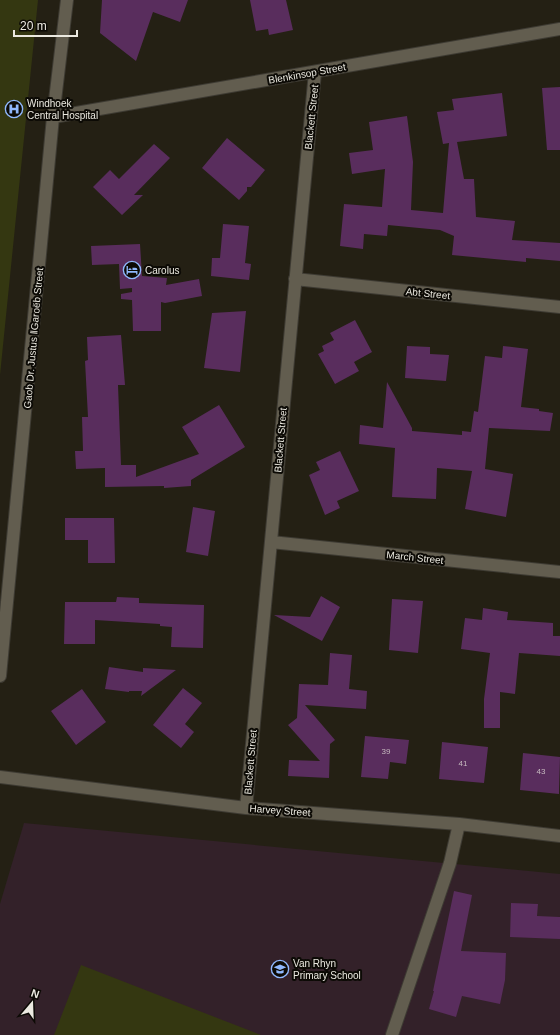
<svg xmlns="http://www.w3.org/2000/svg" width="560" height="1035" font-family="Helvetica,sans-serif">
<style>
.education{fill:#332129}
.green{fill:#343711}
.building{fill:#592d5d}
.lines{fill:none;stroke-linecap:round;stroke-linejoin:round}
.minor-casing{stroke:#3e3b33;stroke-width:14}
.minor{stroke:#625d4f;stroke-width:12}
.labels{text-anchor:middle;stroke-width:4;stroke-linejoin:round;paint-order:stroke}
.number-label{font-size:8px;fill:#c6babf}
.street-label{font-size:10px;fill:#ebe9e0;stroke:#0c0a05}
.poi-label{font-size:10px;fill:#ebe9e0;stroke:#0c0a05;text-anchor:start}
</style>
<rect width="100%" height="100%" fill="#242014"/>
<path class="education" d="M 24,823 L 560,874 L 560,1035 L 0,1035 L 0,904 Z"/>
<path class="green" d="M 0,0 L 38,0 L 0,375 Z
M 81,965 L 261,1035 L 54,1035 Z"/>
<path class="building" d="M 102,0 L 188,0 L 180,22 L 153,12 L 136,61 L 100,33 Z
M 250,0 L 286,0 L 293,30 L 269,35 L 268,29 L 256,31 Z
M 560,87 L 560,150 L 547,150 L 542,88 Z
M 502,93 L 507,136 L 457,142 L 464,179 L 474,179 L 476,217 L 515,221 L 512,240 L 560,243 L 560,261 L 526,258 L 526,262 L 452,255 L 454,236 L 440,230 L 388,225 L 387,236 L 364,234 L 363,249 L 340,246 L 344,204 L 382,207 L 385,169 L 352,174 L 349,153 L 373,150 L 369,122 L 407,116 L 413,162 L 411,210 L 443,213 L 449,143 L 443,144 L 437,112 L 454,110 L 452,99 Z
M 227,138 L 265,170 L 251,187 L 247,187 L 247,191 L 239,200 L 202,168 Z
M 154,144 L 170,158 L 134,195 L 143,195 L 122,215 L 93,187 L 110,170 L 119,179 Z
M 223,224 L 249,226 L 245,263 L 251,264 L 249,280 L 211,276 L 212,258 L 220,258 Z
M 140,244 L 142,276 L 167,278 L 166,285 L 199,279 L 202,296 L 165,303 L 161,302 L 161,331 L 133,331 L 132,300 L 121,299 L 121,294 L 132,292 L 132,288 L 120,289 L 119,264 L 92,265 L 91,246 Z
M 246,311 L 240,372 L 204,368 L 212,313 Z
M 355,320 L 372,352 L 354,362 L 359,371 L 335,384 L 318,354 L 324,351 L 322,346 L 334,340 L 330,333 Z
M 121,335 L 125,385 L 118,385 L 121,465 L 136,465 L 136,477 L 199,454 L 182,427 L 219,405 L 245,447 L 191,480 L 191,486 L 164,488 L 164,486 L 105,487 L 105,468 L 76,469 L 75,451 L 83,451 L 82,417 L 88,417 L 85,361 L 88,360 L 87,337 Z
M 407,346 L 430,347 L 430,354 L 449,355 L 446,381 L 405,378 Z
M 503,346 L 528,349 L 521,407 L 539,409 L 539,411 L 553,413 L 550,431 L 489,428 L 485,469 L 513,474 L 506,517 L 465,509 L 472,471 L 437,468 L 436,499 L 392,497 L 395,448 L 359,444 L 360,425 L 383,428 L 387,382 L 412,428 L 412,431 L 462,435 L 462,431 L 471,432 L 474,411 L 478,412 L 485,356 L 502,358 Z
M 340,451 L 359,491 L 337,501 L 340,508 L 325,515 L 309,475 L 320,470 L 316,462 Z
M 193,507 L 215,511 L 208,556 L 186,552 Z
M 65,518 L 114,518 L 115,563 L 88,563 L 88,540 L 65,540 Z
M 321,596 L 340,607 L 322,641 L 274,615 L 310,617 Z
M 117,597 L 139,598 L 139,603 L 204,605 L 203,648 L 171,647 L 172,627 L 160,626 L 160,624 L 95,620 L 95,644 L 64,644 L 65,602 L 116,602 Z
M 392,599 L 423,601 L 418,653 L 389,650 Z
M 483,608 L 508,612 L 507,620 L 553,623 L 553,636 L 560,636 L 560,656 L 519,653 L 515,694 L 500,692 L 500,728 L 484,728 L 484,699 L 490,653 L 461,649 L 465,618 L 482,620 Z
M 330,653 L 352,655 L 349,689 L 367,691 L 366,709 L 305,705 L 335,740 L 330,744 L 329,778 L 288,776 L 289,760 L 320,761 L 288,725 L 297,718 L 299,684 L 328,685 Z
M 109,667 L 143,672 L 143,668 L 176,670 L 141,696 L 142,691 L 129,691 L 129,692 L 105,689 Z
M 183,688 L 202,703 L 185,724 L 194,732 L 181,748 L 153,725 Z
M 82,689 L 106,722 L 76,745 L 51,711 Z
M 365,736 L 409,740 L 406,764 L 390,762 L 388,779 L 361,777 Z
M 442,742 L 488,747 L 484,783 L 439,779 Z
M 523,753 L 560,757 L 559,794 L 520,790 Z
M 454,891 L 472,895 L 461,951 L 506,953 L 505,980 L 500,1004 L 462,996 L 456,1017 L 429,1009 L 434,991 L 433,991 Z
M 511,903 L 538,904 L 537,916 L 560,917 L 560,939 L 510,937 Z"/>
<g class="lines">
<defs>
<path id="minor" d="M 53,117 L 560,29
M 295,279 L 560,307
M 271,542 L 560,572
M 0,676 L 53,117 L 67,0
M 0,777 L 246,808 L 459,824 L 560,836
M 246,808 L 315,72
M 392,1035 L 450,863 L 459,824"/>
</defs>
<use href="#minor" class="minor-casing"/>
<use href="#minor" class="minor"/>
</g>
<defs>
<symbol id="hospital-ring" viewBox="-11 -11 22 22"><circle r="9.5" fill="#0c0a05" stroke="#90b8fd" stroke-width="1.5"/><path d="M-5-5h3v3.5h4V-5h3V5h-3V1.5h-4V5h-3Z" fill="#90b8fd"/></symbol>
<symbol id="hotel-ring" viewBox="-11 -11 22 22"><circle r="9.5" fill="#0c0a05" stroke="#90b8fd" stroke-width="1.5"/><path d="M-6-4.5h1.5V1H6V5H4.5V3h-9V5H-6ZM-4 0a1.8 1.8 0 1 1 3.6 0ZM.5 0V-2.5h3Q6-2.5 6 0Z" fill="#90b8fd"/></symbol>
<symbol id="school-ring" viewBox="-11 -11 22 22"><circle r="9.5" fill="#0c0a05" stroke="#90b8fd" stroke-width="1.5"/><path d="M0-5L7-2L0 1L-7-2ZM-4 1L0 2.5L4 1V4Q0 6-4 4Z" fill="#90b8fd"/></symbol>
</defs>
<g fill-rule="evenodd">
<use href="#hospital-ring" x="4" y="99" width="20" height="20"/>
<use href="#hotel-ring" x="122" y="260" width="20" height="20"/>
<use href="#school-ring" x="270" y="959" width="20" height="20"/>
</g>
<g class="labels">
<g class="number-label">
<text x="386" y="754">39</text>
<text x="463" y="766">41</text>
<text x="541" y="774">43</text>
</g>
<g class="street-label">
<text transform="translate(307 73) rotate(-10)" y="4">Blenkinsop Street</text>
<text transform="translate(311 117) rotate(-84)" y="4">Blackett Street</text>
<text transform="translate(428 293) rotate(6)" y="4">Abt Street</text>
<text transform="translate(33 338) rotate(-85)" y="4">Gaob Dr. Justus ǁGaroëb Street</text>
<text transform="translate(280 440) rotate(-85)" y="4">Blackett Street</text>
<text transform="translate(415 557) rotate(6)" y="4">March Street</text>
<text transform="translate(250 762) rotate(-85)" y="4">Blackett Street</text>
<text transform="translate(280 810) rotate(4)" y="4">Harvey Street</text>
</g>
<g class="poi-label">
<text x="27" y="107">Windhoek<tspan x="27" dy="12">Central Hospital</tspan></text>
<text x="145" y="274">Carolus</text>
<text x="293" y="967">Van Rhyn<tspan x="293" dy="12">Primary School</tspan></text>
</g>
</g>
<g transform="translate(32 1003) rotate(19)" stroke="#0c0a05" stroke-width="3" paint-order="stroke">
<path d="M0-3L7 15L0 10L-7 15Z" fill="#ebe9e0"/>
<text y="-6" font-size="11" font-weight="bold" text-anchor="middle" fill="#ebe9e0">N</text>
</g>
<path d="M14 30v6h63v-6" fill="none" stroke="#ebe9e0" stroke-width="2"/>
<text x="20" y="30" font-size="12" fill="#ebe9e0" stroke="#0c0a05" stroke-width="3" paint-order="stroke">20 m</text>
</svg>
